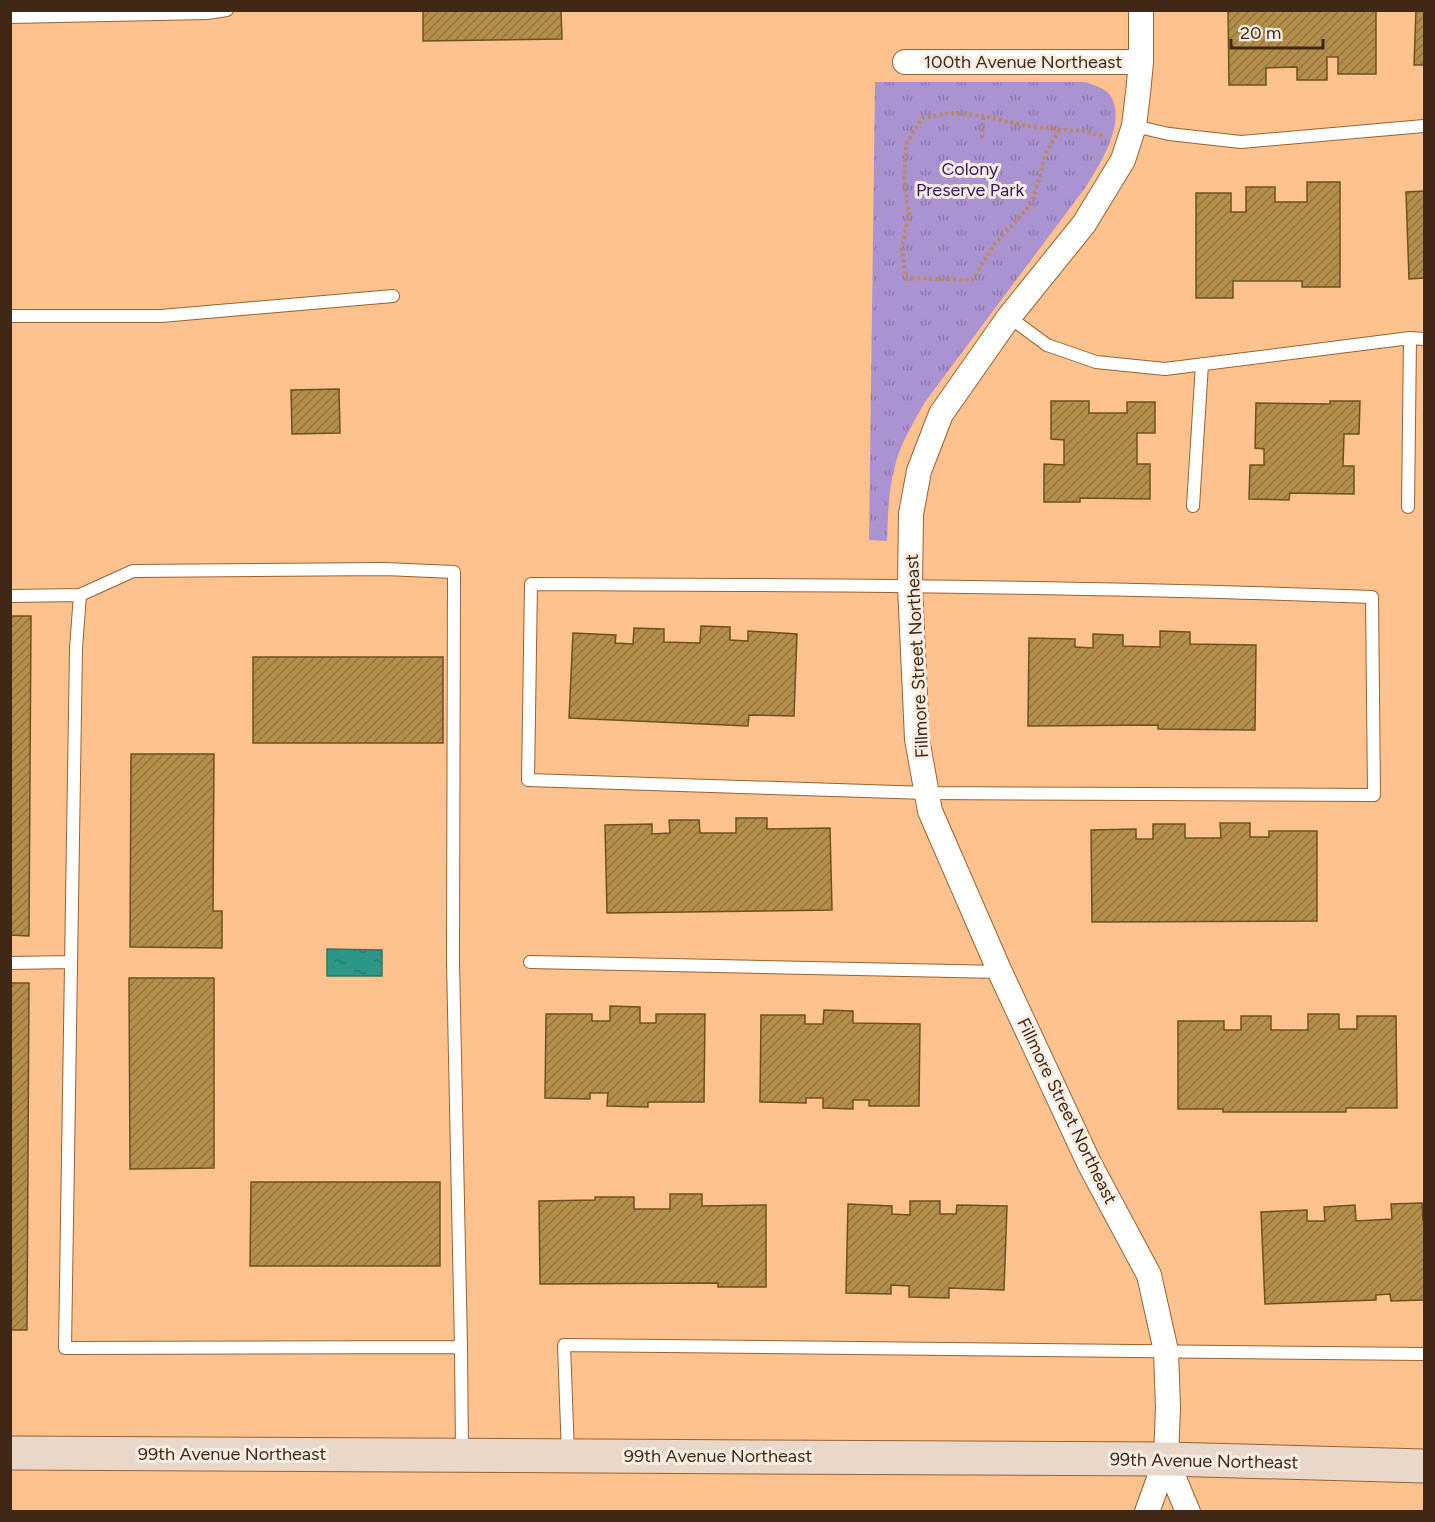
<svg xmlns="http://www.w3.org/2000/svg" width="1435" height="1522" font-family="Figtree,sans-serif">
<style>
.park{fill:url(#park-tufts)}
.water{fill:url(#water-ripples);stroke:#337664;stroke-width:1.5}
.building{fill:url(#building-hatch);stroke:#6c511e;stroke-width:1.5}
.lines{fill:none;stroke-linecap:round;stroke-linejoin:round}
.lane-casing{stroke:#986230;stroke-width:14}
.street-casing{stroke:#986230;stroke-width:26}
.secondary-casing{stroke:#986230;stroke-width:35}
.path{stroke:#b98a62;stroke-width:4;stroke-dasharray:3 3;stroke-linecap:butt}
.lane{stroke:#fff;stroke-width:12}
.street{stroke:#fff;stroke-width:24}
.secondary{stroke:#e9d8c9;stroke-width:33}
.labels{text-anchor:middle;stroke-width:6;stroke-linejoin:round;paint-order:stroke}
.street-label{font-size:18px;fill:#402914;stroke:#faeee4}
.park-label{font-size:18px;fill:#3a1461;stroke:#faeee4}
</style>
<defs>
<pattern id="park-tufts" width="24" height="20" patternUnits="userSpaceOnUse" patternTransform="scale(1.5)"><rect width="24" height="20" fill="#ab93d2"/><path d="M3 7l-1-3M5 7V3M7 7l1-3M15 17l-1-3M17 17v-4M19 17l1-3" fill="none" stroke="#8d78a9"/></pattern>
<pattern id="water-ripples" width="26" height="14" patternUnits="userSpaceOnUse" patternTransform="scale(1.5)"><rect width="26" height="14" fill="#2d9787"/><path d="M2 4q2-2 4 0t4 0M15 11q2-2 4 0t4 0" fill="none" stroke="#287b6d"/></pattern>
<pattern id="building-hatch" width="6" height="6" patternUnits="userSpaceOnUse" patternTransform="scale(1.5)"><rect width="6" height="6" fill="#b48f4c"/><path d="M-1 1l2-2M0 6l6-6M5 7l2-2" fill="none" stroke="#94753e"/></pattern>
</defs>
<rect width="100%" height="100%" fill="#fec28f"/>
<path class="park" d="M 875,82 L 1085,82 C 1093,85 1104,87 1110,95 C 1128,121 1099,166 1085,188 L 925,402 C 914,422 900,444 895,466 C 888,491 888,516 887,541 L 869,540 Z"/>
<path class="water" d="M 327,949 L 382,950 L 382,976 L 327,976 Z"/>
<path class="building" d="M 423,10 L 561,10 L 562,39 L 423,41 Z
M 1228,10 L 1376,10 L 1376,74 L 1338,74 L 1338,57 L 1327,57 L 1327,80 L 1297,80 L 1297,67 L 1266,68 L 1266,85 L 1229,85 Z
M 1416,10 L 1424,10 L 1424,65 L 1414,65 Z
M 1307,182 L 1340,182 L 1340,287 L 1302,287 L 1302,281 L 1233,281 L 1233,298 L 1196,298 L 1196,193 L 1231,193 L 1231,212 L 1246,212 L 1246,187 L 1275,187 L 1275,202 L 1307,202 Z
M 1424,191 L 1424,278 L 1409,279 L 1406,192 Z
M 339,389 L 340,433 L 292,434 L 291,390 Z
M 1051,401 L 1089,401 L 1089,413 L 1127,413 L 1127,402 L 1155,402 L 1155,433 L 1137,433 L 1137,464 L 1150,464 L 1150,499 L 1080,498 L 1080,502 L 1044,502 L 1044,464 L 1064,465 L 1064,440 L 1051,439 Z
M 1330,401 L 1360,401 L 1359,434 L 1344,434 L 1343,466 L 1354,466 L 1354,494 L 1290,493 L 1289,500 L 1249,499 L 1250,465 L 1264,465 L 1264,449 L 1255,448 L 1256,403 L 1330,404 Z
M 10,616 L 31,616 L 29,936 L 10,935 Z
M 701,626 L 730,627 L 730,640 L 748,641 L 748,631 L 797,634 L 794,716 L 749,715 L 748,726 L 569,718 L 573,633 L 616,635 L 615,643 L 633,644 L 634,628 L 664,629 L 664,642 L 700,643 Z
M 1160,631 L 1190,632 L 1190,644 L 1256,645 L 1255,730 L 1158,729 L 1158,725 L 1028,726 L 1029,638 L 1075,639 L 1075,647 L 1093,648 L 1093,634 L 1123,635 L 1123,646 L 1160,647 Z
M 253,657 L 443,657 L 443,743 L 253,743 Z
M 131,754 L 214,754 L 213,911 L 222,911 L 222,948 L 130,947 Z
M 736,818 L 767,818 L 767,829 L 830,828 L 832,910 L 607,913 L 605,825 L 652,824 L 652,834 L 670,833 L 669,820 L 699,820 L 700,833 L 736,833 Z
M 1220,823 L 1250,823 L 1250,837 L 1269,837 L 1269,831 L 1317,831 L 1317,921 L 1092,922 L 1091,830 L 1136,829 L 1136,839 L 1153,839 L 1153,824 L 1185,824 L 1185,838 L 1221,838 Z
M 129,978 L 214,978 L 214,1168 L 130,1169 Z
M 10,983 L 29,983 L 27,1330 L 10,1330 Z
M 610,1006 L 640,1007 L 640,1023 L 656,1023 L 656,1014 L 705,1014 L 704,1102 L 648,1102 L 648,1107 L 607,1106 L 608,1093 L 590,1093 L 590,1099 L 545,1098 L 546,1014 L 592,1014 L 592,1021 L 610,1021 Z
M 824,1010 L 853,1011 L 853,1023 L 920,1024 L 919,1106 L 869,1106 L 869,1100 L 853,1100 L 853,1109 L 823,1108 L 823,1098 L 806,1098 L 806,1103 L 760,1102 L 761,1015 L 805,1015 L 805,1024 L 823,1024 Z
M 1308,1014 L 1339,1014 L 1339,1029 L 1357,1029 L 1357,1016 L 1396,1016 L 1397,1108 L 1346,1108 L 1346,1112 L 1223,1112 L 1223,1109 L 1178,1109 L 1178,1021 L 1224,1021 L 1224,1030 L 1241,1030 L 1241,1016 L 1271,1016 L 1271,1030 L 1308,1030 Z
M 251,1182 L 440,1182 L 440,1266 L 250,1266 Z
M 670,1194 L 702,1194 L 702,1206 L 766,1205 L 766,1287 L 718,1287 L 718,1283 L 540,1284 L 539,1201 L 595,1200 L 595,1197 L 634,1197 L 634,1209 L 670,1209 Z
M 910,1201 L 940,1201 L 940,1214 L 956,1214 L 957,1205 L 1007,1206 L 1004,1290 L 949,1288 L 949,1298 L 909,1297 L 909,1286 L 891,1285 L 891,1294 L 846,1293 L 848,1204 L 892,1206 L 892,1214 L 910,1215 Z
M 1422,1203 L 1423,1220 L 1424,1220 L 1424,1300 L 1391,1301 L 1390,1294 L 1376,1295 L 1376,1300 L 1265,1304 L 1261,1212 L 1307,1210 L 1307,1221 L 1325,1221 L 1324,1207 L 1355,1205 L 1356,1221 L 1392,1219 L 1391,1204 Z"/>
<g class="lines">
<defs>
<path id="lane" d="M 10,17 L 207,13 L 227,10
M 1134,126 L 1169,134 L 1241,142 L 1424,126
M 10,316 L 161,316 L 393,296
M 1009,317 L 1047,345 L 1096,362 L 1165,369 L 1410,338 L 1424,339
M 1193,506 L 1202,364
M 1408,507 L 1410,338
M 531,584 C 811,585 1092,586 1372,597 L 1374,795 L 927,793 L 528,780 Z
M 10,596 L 80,595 L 133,571 L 385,569 L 454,572 L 453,961 L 461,1347 L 65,1348 L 76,648 L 80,595
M 530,962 L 1000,972
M 10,963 L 71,962
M 461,1347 L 462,1454
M 568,1455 L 564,1345 L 1424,1354"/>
<path id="street" d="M 1141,10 L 1141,62 L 1138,93 L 1134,126 L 1123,160 L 1084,224 L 1009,317 L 941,414 L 919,471 L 911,514 L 910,586 L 917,739 L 930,811 L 1000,972 L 1089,1163 L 1149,1275 L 1166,1351 L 1168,1407 L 1166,1459 L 1147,1512
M 905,62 L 1141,62
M 1166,1459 L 1188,1512"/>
<path id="secondary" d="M 10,1453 L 1166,1459 L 1424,1466"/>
</defs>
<use href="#lane" class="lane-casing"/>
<use href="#street" class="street-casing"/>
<use href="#secondary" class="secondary-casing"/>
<path class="path" d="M 1059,130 L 1046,153 L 1032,203 L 994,245 L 972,280 L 906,278 L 902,249 L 909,213 L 904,181 L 906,144 L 922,118 L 950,113 L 983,116 L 1032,127 L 1084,131 L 1102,136
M 982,138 L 983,116"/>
<use href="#lane" class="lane"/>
<use href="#street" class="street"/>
<use href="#secondary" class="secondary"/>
</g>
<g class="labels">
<g class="street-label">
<text x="1023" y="68">100th Avenue Northeast</text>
<text transform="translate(917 656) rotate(-93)" y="6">Fillmore Street Northeast</text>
<text transform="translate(1067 1111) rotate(64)" y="6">Fillmore Street Northeast</text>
<text x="232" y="1460">99th Avenue Northeast</text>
<text x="718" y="1462">99th Avenue Northeast</text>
<text transform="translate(1204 1461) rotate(1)" y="6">99th Avenue Northeast</text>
</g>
<g class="park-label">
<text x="970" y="175">Colony<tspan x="970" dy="21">Preserve Park</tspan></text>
</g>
</g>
<rect width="1435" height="1522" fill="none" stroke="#402914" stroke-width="24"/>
<path d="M1231 39v9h92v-9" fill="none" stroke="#402914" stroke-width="3"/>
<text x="1240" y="39" font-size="18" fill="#402914" stroke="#faeee4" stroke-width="4.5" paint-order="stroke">20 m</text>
</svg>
